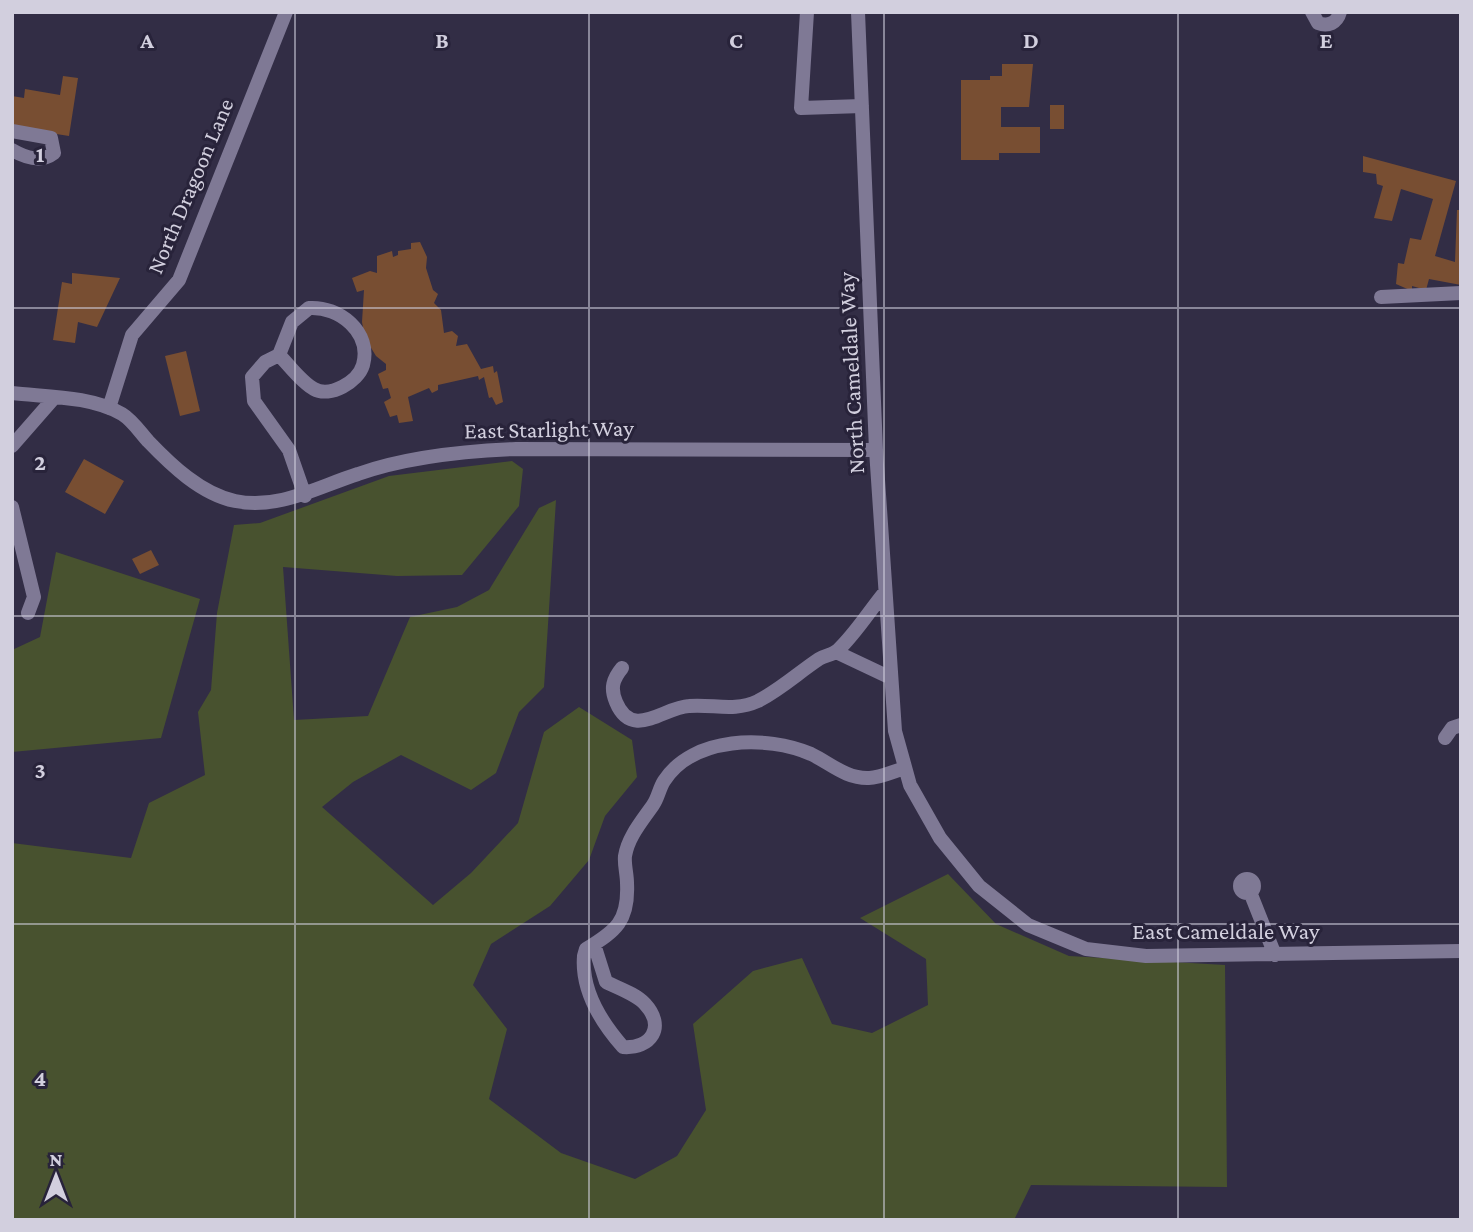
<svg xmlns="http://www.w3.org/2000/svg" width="1473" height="1232" font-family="'Crimson Pro',serif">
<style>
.green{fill:#48522f}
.building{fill:#784e32}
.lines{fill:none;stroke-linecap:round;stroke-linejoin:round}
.minor{stroke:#7f7995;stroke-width:14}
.grid{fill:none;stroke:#d2cfde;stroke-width:2;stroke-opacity:0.55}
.labels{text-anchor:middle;stroke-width:6;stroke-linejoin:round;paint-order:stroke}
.street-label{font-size:23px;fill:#d2cfde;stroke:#28233a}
.grid-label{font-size:23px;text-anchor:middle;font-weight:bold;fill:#d2cfde;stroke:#28233a;stroke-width:6;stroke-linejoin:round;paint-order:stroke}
</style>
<rect width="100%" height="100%" fill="#322d45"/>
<path class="green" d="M 512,461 L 523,469 L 519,506 L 462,575 L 397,576 L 283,567 L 294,720 L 368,716 L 410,617 L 457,607 L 489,590 L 539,508 L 556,500 L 544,687 L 519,712 L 496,773 L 471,790 L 401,755 L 353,782 L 322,807 L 433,905 L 471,873 L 518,823 L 544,732 L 579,707 L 632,740 L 637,777 L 605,816 L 589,860 L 550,906 L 491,944 L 473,985 L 507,1029 L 489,1099 L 561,1153 L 635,1179 L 677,1156 L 706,1110 L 693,1024 L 753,971 L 802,958 L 832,1024 L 872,1033 L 928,1005 L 926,959 L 860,918 L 948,874 L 996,924 L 1069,956 L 1225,965 L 1227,1187 L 1031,1185 L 1014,1220 L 12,1220 L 12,843 L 131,858 L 149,803 L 205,775 L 198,712 L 211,690 L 217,613 L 234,525 L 260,523 L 389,476 Z
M 56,552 L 200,599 L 161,738 L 12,752 L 12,650 L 40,637 Z"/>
<path class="building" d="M 1002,64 L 1033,64 L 1029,107 L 1001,107 L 1001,127 L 1040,127 L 1040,153 L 999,153 L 999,160 L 961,160 L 961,80 L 990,80 L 990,76 L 1002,76 Z
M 63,76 L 78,78 L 69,136 L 12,127 L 12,96 L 24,98 L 25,89 L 60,95 Z
M 1050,105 L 1064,105 L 1064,129 L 1050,129 Z
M 1363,156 L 1456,181 L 1435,256 L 1455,262 L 1457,210 L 1461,210 L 1461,285 L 1429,279 L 1426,290 L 1412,286 L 1412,291 L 1396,284 L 1398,263 L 1404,264 L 1410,238 L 1421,240 L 1433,199 L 1401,189 L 1392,221 L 1374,218 L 1383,186 L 1377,184 L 1376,174 L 1363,172 Z
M 420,242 L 427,257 L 426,268 L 433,290 L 438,294 L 434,303 L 441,310 L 444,333 L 452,331 L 458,336 L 456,346 L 467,344 L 481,369 L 493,366 L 494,373 L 497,371 L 503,402 L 496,405 L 492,397 L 489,398 L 484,377 L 479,380 L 478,376 L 438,385 L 438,390 L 432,393 L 429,388 L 408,397 L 413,421 L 399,423 L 397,415 L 390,417 L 384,402 L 391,398 L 388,388 L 383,389 L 378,374 L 386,370 L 386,364 L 376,356 L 365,338 L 362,322 L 364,290 L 357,292 L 352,278 L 370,271 L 377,273 L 377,256 L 392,251 L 393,257 L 398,255 L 398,251 L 411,249 L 411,243 Z
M 72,273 L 120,278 L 97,327 L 78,322 L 75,343 L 53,340 L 62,282 L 72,284 Z
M 186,351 L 200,411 L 180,416 L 165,356 Z
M 84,459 L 124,481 L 105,514 L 65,492 Z
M 151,550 L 159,565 L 140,574 L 132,559 Z"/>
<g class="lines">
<path class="minor" d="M 807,12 L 801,108 L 862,106
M 858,12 L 876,450 L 895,731 L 910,785 L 940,838 L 979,886 L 1028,925 L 1086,949 L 1146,956 L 1461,951
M 1312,12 L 1318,23 C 1328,27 1337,23 1340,12
M 12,131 L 51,138 L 54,153 C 41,163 26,158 12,150
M 1381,297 L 1461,293
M 279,355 C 290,366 301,382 314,389 C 330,398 358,382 363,365 C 372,332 339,306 309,308 L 292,322 L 279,355 L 265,362 L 252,377 L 254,401 L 289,450 L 305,496
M 12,393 C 47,397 91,396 122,414 C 132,420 140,432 148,441 C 171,465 201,494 235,501 C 279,510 317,487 358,474 C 406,457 465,451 516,449 L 876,450
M 109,408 L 132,335 L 179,280 L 286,12
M 12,446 L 54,398
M 12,507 L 34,597 L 28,613
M 836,652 L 891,678
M 622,668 C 613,679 610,688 616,702 C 632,741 664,707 689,706 C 714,704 734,712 758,701 C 781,689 798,673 819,659 C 825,655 833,655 838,650 C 856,633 870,610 885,592
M 1445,738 L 1452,728 L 1461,725
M1240 886a7 7 0 1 1 14 0a7 7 0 1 1-14 0Z
M 1250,892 L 1275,955
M 594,944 L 606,982 C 618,988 636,994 645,1004 C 666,1027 651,1049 623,1047 C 601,1022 581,991 584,956 L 586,949 C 616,931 629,921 627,883 C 627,874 624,864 625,856 C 628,837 642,821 653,805 C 658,798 659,789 664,781 C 693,736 767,735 811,754 C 830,763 846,779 869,778 C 880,778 894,771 905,768"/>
</g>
<path class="grid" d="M 295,12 L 295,1220M 589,12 L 589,1220M 884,12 L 884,1220M 1178,12 L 1178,1220M 12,308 L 1461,308M 12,616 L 1461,616M 12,924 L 1461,924"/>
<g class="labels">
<g class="street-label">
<text transform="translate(190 186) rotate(-67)" y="8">North Dragoon Lane</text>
<text transform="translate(851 373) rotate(-93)" y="8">North Cameldale Way</text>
<text transform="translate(549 429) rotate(-1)" y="8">East Starlight Way</text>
<text x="1226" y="939">East Cameldale Way</text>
</g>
</g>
<g class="grid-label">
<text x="147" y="48">A</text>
<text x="442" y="48">B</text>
<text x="736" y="48">C</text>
<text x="1031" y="48">D</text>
<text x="1326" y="48">E</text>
<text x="40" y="162">1</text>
<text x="40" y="470">2</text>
<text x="40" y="778">3</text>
<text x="40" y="1086">4</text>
</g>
<rect width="1473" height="1232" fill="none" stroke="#d2cfde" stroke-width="28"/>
<g transform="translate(56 1176)" stroke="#28233a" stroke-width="5" paint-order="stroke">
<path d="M0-5L12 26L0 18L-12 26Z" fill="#d2cfde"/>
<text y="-10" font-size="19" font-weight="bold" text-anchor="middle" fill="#d2cfde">N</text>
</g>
</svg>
